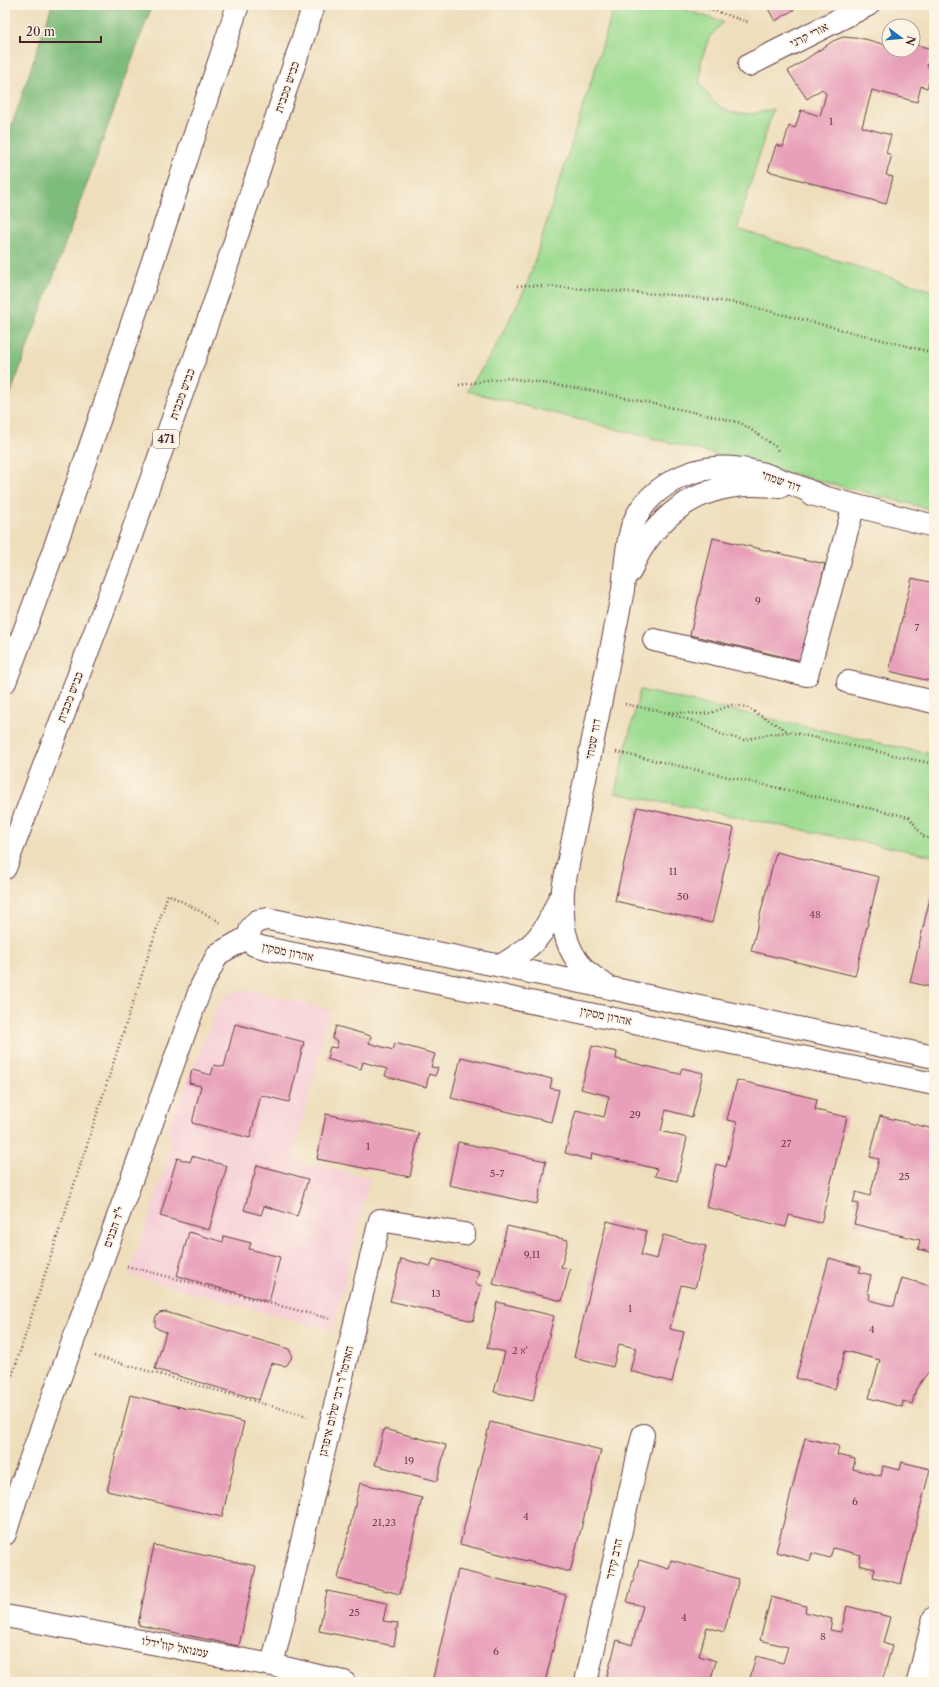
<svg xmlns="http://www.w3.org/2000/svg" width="939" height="1687" font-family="'Libre Caslon Text','Frank Ruhl Libre',serif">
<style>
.built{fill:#f6cfd7}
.green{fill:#9ddc91;stroke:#747e5e}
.forest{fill:#7ebc7b;stroke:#646e53}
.building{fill:#e89fb9}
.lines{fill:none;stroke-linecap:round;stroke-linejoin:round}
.minor-casing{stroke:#633c41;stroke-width:24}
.highway-casing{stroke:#633c41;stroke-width:24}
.path{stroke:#633c41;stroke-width:2.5;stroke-dasharray:1 3;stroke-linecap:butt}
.minor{stroke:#fff;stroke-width:22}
.highway{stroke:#fff;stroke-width:22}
.labels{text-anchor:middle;stroke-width:3.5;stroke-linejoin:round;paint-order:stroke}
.number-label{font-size:10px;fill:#723f4e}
.shield{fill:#fcf5e5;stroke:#7f5f63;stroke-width:1}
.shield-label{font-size:11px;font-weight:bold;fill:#4a1f2b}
.street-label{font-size:12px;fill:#4a1f2b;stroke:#fcf5e5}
</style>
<rect width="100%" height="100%" fill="#fcf5e5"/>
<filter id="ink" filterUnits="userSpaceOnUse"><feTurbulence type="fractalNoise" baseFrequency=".025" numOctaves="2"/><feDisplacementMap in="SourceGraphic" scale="8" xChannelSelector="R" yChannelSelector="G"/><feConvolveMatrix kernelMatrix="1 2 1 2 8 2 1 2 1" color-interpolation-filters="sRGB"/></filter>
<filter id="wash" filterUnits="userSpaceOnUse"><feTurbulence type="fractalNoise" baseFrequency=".012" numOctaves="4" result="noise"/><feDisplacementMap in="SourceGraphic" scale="16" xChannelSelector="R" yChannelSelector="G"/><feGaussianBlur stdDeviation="0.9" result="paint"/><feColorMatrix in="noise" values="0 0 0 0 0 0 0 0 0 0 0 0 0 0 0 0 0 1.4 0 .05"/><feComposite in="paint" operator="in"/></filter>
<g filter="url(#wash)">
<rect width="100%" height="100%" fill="#eedebc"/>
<path class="built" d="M 241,991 L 258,991 L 330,1010 L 293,1160 L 370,1178 L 333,1331 L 129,1275 L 171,1149 L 167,1129 L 220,1002 L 229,994 Z"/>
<path class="green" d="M 615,5 L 671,5 L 723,22 L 709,38 L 701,62 L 700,83 L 714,103 L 730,112 L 752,114 L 773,109 L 737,229 L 934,291 L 934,510 L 467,391 L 494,350 L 527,285 Z
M 640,690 L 934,755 L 934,856 L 615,793 Z"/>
<path class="forest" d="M 52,5 L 152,5 L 5,409 L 5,146 Z"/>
<g id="blocks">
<path class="building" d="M 766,5 L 802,5 L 775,21 Z
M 843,37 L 865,39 L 889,46 L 889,50 L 913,50 L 913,44 L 932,49 L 927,66 L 933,68 L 927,88 L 921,86 L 917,102 L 872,90 L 862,127 L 891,135 L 886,153 L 892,155 L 886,175 L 893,177 L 886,204 L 768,171 L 776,145 L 783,147 L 789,126 L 795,128 L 801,110 L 820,116 L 826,94 L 822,89 L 807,99 L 788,71 L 833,41 Z
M 713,538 L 825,564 L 802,661 L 690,635 Z
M 912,578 L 934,583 L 934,682 L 889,671 Z
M 637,807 L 734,828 L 712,923 L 615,901 Z
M 776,852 L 879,877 L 855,976 L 751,951 Z
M 933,886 L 934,886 L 934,988 L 910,982 Z
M 235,1024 L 304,1042 L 289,1102 L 261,1095 L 250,1138 L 192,1123 L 201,1086 L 189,1083 L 192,1070 L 211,1075 L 214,1065 L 224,1067 Z
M 336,1026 L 371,1036 L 369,1043 L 393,1050 L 395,1043 L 435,1054 L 431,1067 L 438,1068 L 435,1076 L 429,1074 L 426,1087 L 385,1076 L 387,1069 L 363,1062 L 361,1069 L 327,1059 L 330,1047 L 336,1048 L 338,1041 L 332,1039 Z
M 592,1046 L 617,1052 L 616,1059 L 680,1074 L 682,1068 L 703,1073 L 692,1117 L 666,1110 L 661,1131 L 687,1138 L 677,1181 L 655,1176 L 657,1169 L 592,1153 L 591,1160 L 565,1153 L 576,1110 L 604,1117 L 609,1096 L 581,1089 Z
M 461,1057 L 552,1079 L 550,1088 L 559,1090 L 551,1122 L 451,1098 Z
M 737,1080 L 817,1099 L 815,1110 L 847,1117 L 821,1223 L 789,1215 L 786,1227 L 706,1207 L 716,1164 L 726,1167 L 737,1122 L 727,1120 Z
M 326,1114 L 419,1133 L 410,1177 L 317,1159 Z
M 880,1116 L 934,1129 L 934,1253 L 918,1249 L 920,1240 L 854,1224 L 859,1204 L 853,1203 L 856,1192 L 870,1196 L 879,1159 L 870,1157 Z
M 458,1142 L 546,1161 L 537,1204 L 449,1185 Z
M 192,1156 L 227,1166 L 209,1230 L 160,1216 L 177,1158 L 190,1162 Z
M 257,1165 L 308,1179 L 297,1216 L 264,1206 L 261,1215 L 244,1210 Z
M 607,1221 L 647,1231 L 641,1255 L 657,1259 L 663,1235 L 706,1246 L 695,1288 L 681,1285 L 670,1329 L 684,1332 L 672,1382 L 630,1371 L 636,1348 L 619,1344 L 613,1367 L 574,1357 Z
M 507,1226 L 568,1240 L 561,1267 L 570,1269 L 562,1301 L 493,1284 Z
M 189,1232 L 223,1242 L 224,1236 L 251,1243 L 249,1249 L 280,1257 L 269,1302 L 177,1276 Z
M 829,1258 L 861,1267 L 859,1272 L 871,1275 L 867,1293 L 870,1294 L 869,1300 L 884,1304 L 894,1306 L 902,1278 L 934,1287 L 934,1352 L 929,1371 L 916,1389 L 912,1404 L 903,1401 L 902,1407 L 869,1398 L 880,1360 L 845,1351 L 835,1389 L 796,1378 Z
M 401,1259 L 431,1266 L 433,1259 L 479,1271 L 475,1284 L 482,1286 L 473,1321 L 390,1301 Z
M 497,1302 L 554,1316 L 533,1401 L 494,1392 L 505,1352 L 487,1348 Z
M 166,1312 L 289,1349 L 292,1355 L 291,1359 L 287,1365 L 284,1366 L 271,1363 L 259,1400 L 155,1369 L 166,1332 L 158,1329 L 155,1326 L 155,1319 L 159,1313 Z
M 130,1395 L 244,1422 L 222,1517 L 107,1491 Z
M 490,1422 L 601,1450 L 570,1572 L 460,1544 Z
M 384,1429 L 446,1445 L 437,1481 L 375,1465 Z
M 805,1438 L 839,1446 L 837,1455 L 855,1459 L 853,1469 L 881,1476 L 883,1466 L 900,1470 L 902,1462 L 930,1469 L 901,1584 L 873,1577 L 875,1569 L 859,1565 L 861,1555 L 833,1548 L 830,1558 L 812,1553 L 810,1561 L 776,1552 Z
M 360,1483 L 422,1498 L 400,1594 L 338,1579 Z
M 154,1545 L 256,1566 L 239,1646 L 138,1625 Z
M 639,1560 L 669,1569 L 671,1560 L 739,1579 L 724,1632 L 707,1627 L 699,1656 L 716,1661 L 710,1682 L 605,1682 L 617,1640 L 632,1645 L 643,1606 L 627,1602 Z
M 458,1570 L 566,1595 L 545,1682 L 432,1682 Z
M 327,1591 L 387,1603 L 383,1621 L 398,1623 L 394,1646 L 319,1631 Z
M 771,1597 L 806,1606 L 805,1612 L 832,1619 L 830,1630 L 841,1632 L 847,1606 L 890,1617 L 883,1643 L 892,1646 L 882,1682 L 749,1682 L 756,1656 L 783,1663 L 788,1647 L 760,1640 Z"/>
</g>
</g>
<g filter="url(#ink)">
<use href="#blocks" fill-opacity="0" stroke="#633c41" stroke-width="1"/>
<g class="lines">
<defs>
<path id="minor" d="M 749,65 L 868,5
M 811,494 L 934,526
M 630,572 C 636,556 645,542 655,530 C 689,491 730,480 780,487
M 654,640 L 807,675 L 854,505
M 848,682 L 934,702
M 500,966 C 534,946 544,936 559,899
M 605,985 C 599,980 591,976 585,970 C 562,946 562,920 563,889 L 623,590 C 625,569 626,547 632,527 C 638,509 651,495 666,485 C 721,449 772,476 826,498
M 934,1057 L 610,988 L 268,919 L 257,921 L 251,928 L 248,937 L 254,945 L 265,948 L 934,1084
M 5,1534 L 16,1499 L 201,987 L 218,954 L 248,937
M 5,1616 L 272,1665 L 344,1682
M 272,1665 L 380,1220 L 464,1234
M 586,1682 L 643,1435
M 918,1682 L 934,1618"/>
<path id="highway" d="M 5,682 C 90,459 162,231 238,5
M 5,868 L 119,569 L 213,307 L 314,5"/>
</defs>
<use href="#minor" class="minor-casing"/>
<use href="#highway" class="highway-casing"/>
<path class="path" d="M 697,5 L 748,22
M 517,286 L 527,285 L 673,295 L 737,303 L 934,353
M 459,385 L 509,378 L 588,390 L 712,416 L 741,423 L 776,447 L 778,451
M 625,704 L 664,712 L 699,723 L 723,735 L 744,740 L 770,734 L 789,732 L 934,764
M 669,712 L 701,714 L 710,713 L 732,705 L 746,707 L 789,732
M 616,752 L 909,817 L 923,836 L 934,841
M 127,1266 L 331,1319
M 95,1356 L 307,1416
M 5,1398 L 168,894 L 222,923"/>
<use href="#minor" class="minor"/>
<use href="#highway" class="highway"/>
</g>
</g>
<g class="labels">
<g class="number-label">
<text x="831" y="125">1</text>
<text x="758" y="604">9</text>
<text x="917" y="631">7</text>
<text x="673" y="875">11</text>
<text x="683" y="900">50</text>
<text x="815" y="918">48</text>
<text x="635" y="1118">29</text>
<text x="786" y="1147">27</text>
<text x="368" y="1150">1</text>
<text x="497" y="1177">5-7</text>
<text x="904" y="1180">25</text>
<text x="532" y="1258">9,11</text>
<text x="436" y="1297">13</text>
<text x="630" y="1312">1</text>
<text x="872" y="1333">4</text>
<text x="520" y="1354">2 א'</text>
<text x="409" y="1464">19</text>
<text x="855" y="1505">6</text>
<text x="526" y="1520">4</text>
<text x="384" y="1526">21,23</text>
<text x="354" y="1616">25</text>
<text x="684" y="1621">4</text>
<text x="823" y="1640">8</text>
<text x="496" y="1655">6</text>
</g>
<rect class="shield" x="153" y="430" width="26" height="18" rx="3"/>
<g class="shield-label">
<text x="166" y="443">471</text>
</g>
<g class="street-label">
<text transform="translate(809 35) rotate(-27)" y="4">אורי קרני</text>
<text transform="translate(287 87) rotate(-71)" y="4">כביש מכבית</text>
<text transform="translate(182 394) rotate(-70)" y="4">כביש מכבית</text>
<text transform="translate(781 481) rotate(20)" y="4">דוד שמחי</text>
<text transform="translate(70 697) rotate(-69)" y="4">כביש מכבית</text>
<text transform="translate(593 739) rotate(-79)" y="4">דוד שמחי</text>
<text transform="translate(288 952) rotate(12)" y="4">אהרון מסקין</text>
<text transform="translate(606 1016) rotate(12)" y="4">אהרון מסקין</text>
<text transform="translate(114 1227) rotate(-70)" y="4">י"ד הבנים</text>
<text transform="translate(336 1401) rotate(-76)" y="4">האדמו"ר רבי שלום איפרגן</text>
<text transform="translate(614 1559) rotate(-77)" y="4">הרב קידר</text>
<text transform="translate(175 1647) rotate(11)" y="4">עמנואל קוז'ידלו</text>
</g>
</g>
<rect width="939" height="1687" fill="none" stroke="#fcf5e5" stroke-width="20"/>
<g transform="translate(901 38) rotate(106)"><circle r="19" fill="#fcf5e5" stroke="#b59f9b"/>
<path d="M0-3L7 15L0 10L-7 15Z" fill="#1f6fb2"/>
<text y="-6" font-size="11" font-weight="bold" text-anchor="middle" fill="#4a1f2b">N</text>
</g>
<path d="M20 36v6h81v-6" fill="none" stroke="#4a1f2b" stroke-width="2"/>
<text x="26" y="36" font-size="12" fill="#4a1f2b" stroke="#fcf5e5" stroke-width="3" paint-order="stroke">20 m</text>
</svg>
